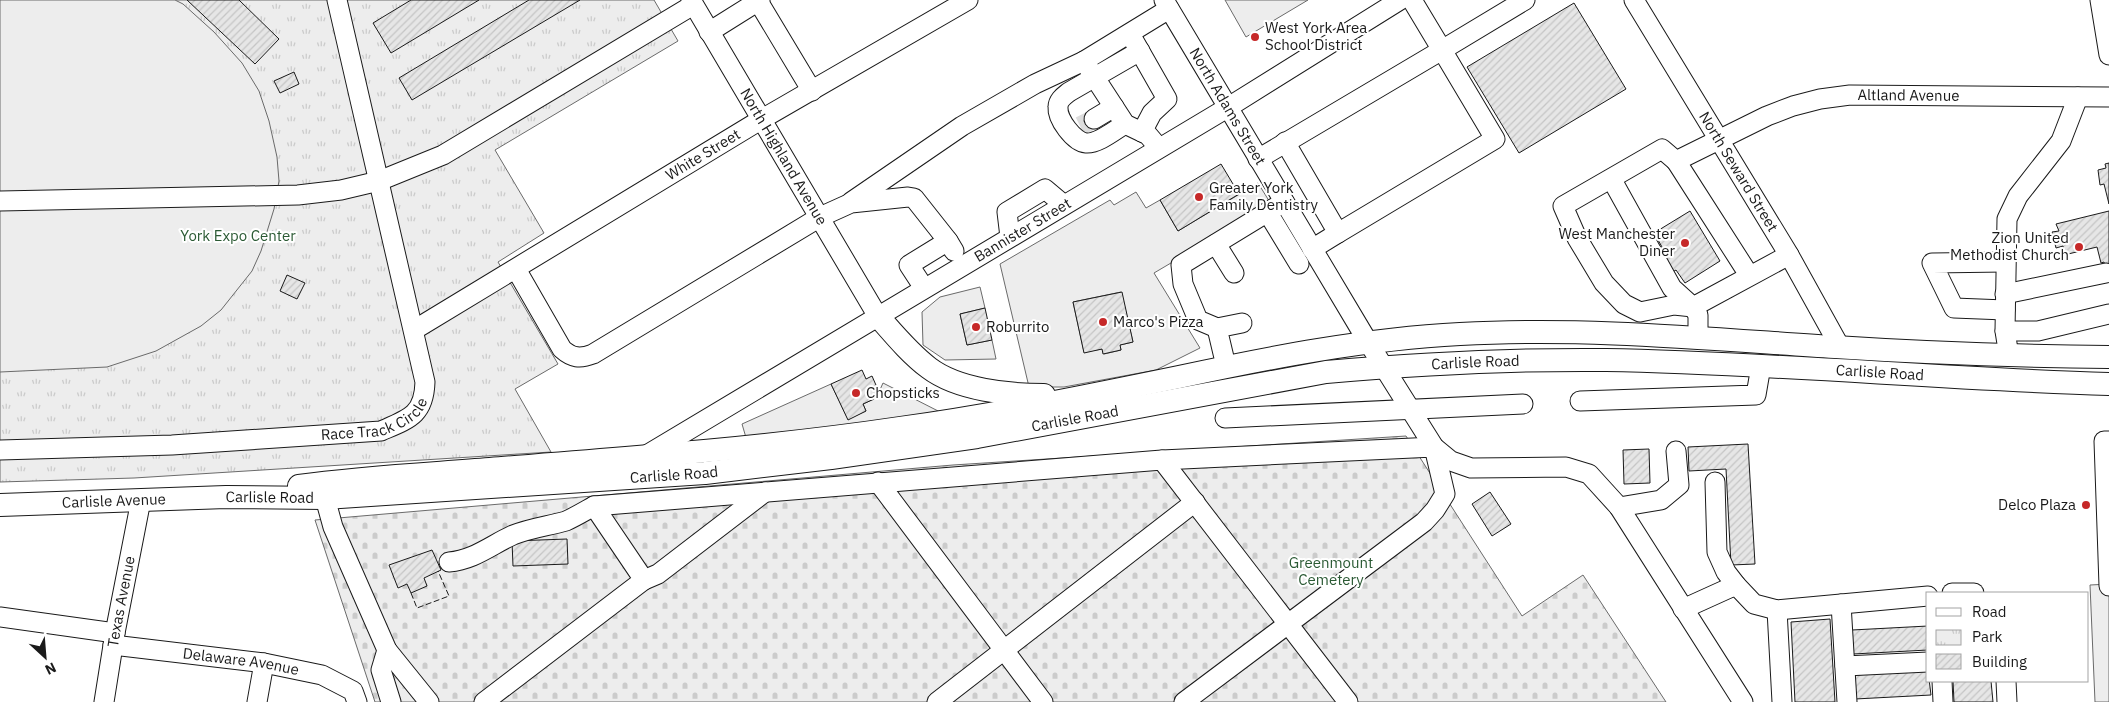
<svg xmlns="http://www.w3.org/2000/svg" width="2109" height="702" font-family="'IBM Plex Sans',sans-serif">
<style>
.cemetery{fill:url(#cemetery-stones);stroke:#6a6a6a}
.park{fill:url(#park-tufts);stroke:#6a6a6a}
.built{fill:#ededed;stroke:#6a6a6a;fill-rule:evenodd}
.building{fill:url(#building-hatch);stroke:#1a1a1a}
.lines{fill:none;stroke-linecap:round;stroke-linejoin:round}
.minor-tunnel{stroke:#ddd;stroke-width:19;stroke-dasharray:19 9;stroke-linecap:butt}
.minor-casing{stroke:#1a1a1a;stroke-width:21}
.major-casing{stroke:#1a1a1a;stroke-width:24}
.minor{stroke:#fff;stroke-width:19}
.major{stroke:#fff;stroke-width:22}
.fence{stroke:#1a1a1a;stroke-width:1;stroke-dasharray:6 2.5;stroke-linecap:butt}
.poi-dot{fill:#c62828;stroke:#fff;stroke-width:2}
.labels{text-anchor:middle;stroke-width:4;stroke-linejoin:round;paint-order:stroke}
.poi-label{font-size:15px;fill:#1a1a1a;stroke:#fff;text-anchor:start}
.street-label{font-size:15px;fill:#1a1a1a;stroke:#fff}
.park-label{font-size:15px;fill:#2b5a34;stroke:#fff}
</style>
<defs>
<pattern id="cemetery-stones" width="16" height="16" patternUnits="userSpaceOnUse" patternTransform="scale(1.25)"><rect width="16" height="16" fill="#ededed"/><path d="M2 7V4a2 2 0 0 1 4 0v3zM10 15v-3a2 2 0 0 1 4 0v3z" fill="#cbcbcb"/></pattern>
<pattern id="park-tufts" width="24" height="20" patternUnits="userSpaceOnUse" patternTransform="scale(1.25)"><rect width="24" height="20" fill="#ededed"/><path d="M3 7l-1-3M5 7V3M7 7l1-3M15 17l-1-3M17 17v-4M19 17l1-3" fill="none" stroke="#cbcbcb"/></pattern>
<pattern id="building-hatch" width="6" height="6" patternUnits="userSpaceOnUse" patternTransform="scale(1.25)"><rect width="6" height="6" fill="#e6e6e6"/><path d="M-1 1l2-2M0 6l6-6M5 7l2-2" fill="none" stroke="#c5c5c5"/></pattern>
</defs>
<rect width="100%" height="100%" fill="#fff"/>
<path class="cemetery" d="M 1406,436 L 1522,616 L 1583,575 L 1666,702 L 375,702 L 315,520 L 953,465 Z"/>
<path class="park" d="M 0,0 L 654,0 L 678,41 L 495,150 L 544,233 L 498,262 L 558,364 L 515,389 L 551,452 L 134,478 L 0,482 Z"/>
<path class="built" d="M 0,0 L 175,0 L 183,4 L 214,32 L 242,63 L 259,91 L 269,121 L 277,157 L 279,181 L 274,209 L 261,251 L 252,271 L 221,310 L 201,326 L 156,351 L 107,367 L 0,372 Z
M 1225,0 L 1308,0 L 1246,37 Z
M 1258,183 L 1271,204 L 1154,273 L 1200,348 L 1156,370 L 1064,387 L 1029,387 L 1000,264 L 1110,200 L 1114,205 L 1136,192 L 1146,208 L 1160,200 L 1178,231 ZM 1121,292 L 1133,342 L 1120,345 L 1121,350 L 1104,354 L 1102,349 L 1084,352 L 1073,302 Z
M 980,287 L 985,308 L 960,314 L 967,345 L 992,340 L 996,359 L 945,360 L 923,345 L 922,312 L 940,297 Z
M 883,383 L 946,415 L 747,441 L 742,424 L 831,384 L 848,419 L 866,411 L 863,404 L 874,399 L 872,395 L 879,392 Z
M 2109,584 L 2109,702 L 2095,702 L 2090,585 Z"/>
<path class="building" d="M 187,0 L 239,0 L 279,39 L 255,64 Z
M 411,0 L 479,0 L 391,53 L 373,23 Z
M 529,0 L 580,0 L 412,100 L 399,78 Z
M 1574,3 L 1626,89 L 1519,153 L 1467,67 Z
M 294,72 L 299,84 L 280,93 L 274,81 Z
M 2109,163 L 2109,204 L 2104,184 L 2100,185 L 2098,170 L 2106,168 L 2105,164 Z
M 1221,164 L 1239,194 L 1178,231 L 1160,200 Z
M 1690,211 L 1720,261 L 1685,283 L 1676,270 L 1669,274 L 1659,258 L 1666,254 L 1654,233 Z
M 2109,211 L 2109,282 L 2104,262 L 2101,263 L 2097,247 L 2064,255 L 2063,246 L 2056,248 L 2052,232 L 2059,231 L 2056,224 Z
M 287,275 L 305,283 L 297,299 L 280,291 Z
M 1122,292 L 1133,342 L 1120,345 L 1121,350 L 1103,354 L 1102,349 L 1084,353 L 1073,302 Z
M 985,308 L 992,340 L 967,345 L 960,314 Z
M 862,370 L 866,379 L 872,376 L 879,392 L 872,395 L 874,399 L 863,404 L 866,411 L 848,420 L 831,384 Z
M 1748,444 L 1755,564 L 1731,565 L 1726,469 L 1689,471 L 1688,447 Z
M 1649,449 L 1650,483 L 1624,484 L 1623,450 Z
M 1490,492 L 1511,524 L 1492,536 L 1472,504 Z
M 567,539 L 568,564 L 513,566 L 512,541 Z
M 432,550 L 441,570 L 424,578 L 427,586 L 411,593 L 407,584 L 398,588 L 389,565 Z
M 1830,619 L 1835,702 L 1795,702 L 1791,622 Z
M 1928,626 L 1928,650 L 1853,654 L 1852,630 Z
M 1928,671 L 1931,695 L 1855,699 L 1854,675 Z
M 1953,681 L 1991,681 L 1993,702 L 1954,702 Z"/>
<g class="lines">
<path class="minor-tunnel" d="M 1080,126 L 1094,119"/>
<defs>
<g id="minor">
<path id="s1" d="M 691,0 L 877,315"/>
<path id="s2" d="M 1164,0 L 1368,342 L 1434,447 L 1451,461 L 1471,468 L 1566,467 L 1589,474 L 1619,507 L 1743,702"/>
<path id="s3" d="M 1634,0 L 1789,255 L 1840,347"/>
<path d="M 2100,0 L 2109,55"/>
<path d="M 758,1 L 812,91"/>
<path d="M 709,32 L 760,0"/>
<path d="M 1134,41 L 1167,99 L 1152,113 L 1142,132"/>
<path d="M 1094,119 L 1114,107"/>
<path d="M 1125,124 C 1115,130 1098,144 1086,143 C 1074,142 1057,119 1058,107 C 1058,100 1064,96 1069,92 L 1140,51"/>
<path d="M 1285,142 L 1338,233 L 1312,249"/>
<path d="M 1159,148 L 1148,135 L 1125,124 L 1084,61 L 1169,9"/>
<path d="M 1258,159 L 1442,50 L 1412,0"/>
<path d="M 1676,161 L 1749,275"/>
<path d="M 1612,180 L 1672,288 L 1693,307 L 1698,315 L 1698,337"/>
<path d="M 0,201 L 298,195 L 341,190 L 379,181 L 443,155 L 693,5"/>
<path d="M 851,202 L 962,126 L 1035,84 L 1084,61"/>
<path d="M 1268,213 L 1299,264"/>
<path d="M 1338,233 L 1495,139 L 1442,50 L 1525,0"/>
<path d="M 1010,237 L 1007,212 L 1045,189 L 1064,205"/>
<path d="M 1216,244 L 1234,273"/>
<path id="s4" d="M 1789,255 L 1693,307 L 1674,305 L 1640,312 L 1624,304 L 1604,283 L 1577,238 L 1563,206 L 1662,149 L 1676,161 L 1767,116 L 1793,106 L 1820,99 L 1850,95 L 2109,97"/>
<path d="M 516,269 L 562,349 C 572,358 580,359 593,354 L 820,217 L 851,203 L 908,197 L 914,198 L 948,241"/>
<path d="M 924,288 L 909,265 L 948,241 L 954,251"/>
<path d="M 2005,294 L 2106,273"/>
<path d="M 2005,310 L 1954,308 L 1932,263 L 2005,262"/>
<path d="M 1217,328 L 1198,320 L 1183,284 L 1181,265 L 1284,202"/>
<path id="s5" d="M 414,330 L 762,119 L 968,0"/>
<path d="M 2005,331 L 2038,331 L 2109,314"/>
<path d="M 2009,356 L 2005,331 L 2007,219 L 2018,196 L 2061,141 L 2078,97"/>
<path d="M 1226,366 L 1217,328 L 1242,323"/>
<path d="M 1580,401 L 1756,395 L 1761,366"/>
<path d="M 1225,418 L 1523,404"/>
<path d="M 2109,441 L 2104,441 L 2109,586"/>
<path id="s6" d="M 0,450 L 172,445 L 381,431 C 409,419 424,415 425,382 L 337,0"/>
<path id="s7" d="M 645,456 L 1227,108 L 1400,0"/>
<path d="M 1162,460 L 1434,447 L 1445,494 L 1435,510 L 1424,522 L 1184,702"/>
<path d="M 878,482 L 1043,702"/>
<path d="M 1715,482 L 1717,552 L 1726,572 L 1736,585"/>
<path d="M 325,498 L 333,527 L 387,650 L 429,702"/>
<path d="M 1619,507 L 1661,500 L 1679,485 L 1676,451"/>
<path d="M 449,562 C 474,560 491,545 513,535 C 530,528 548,526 566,521 C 575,517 585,511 594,506"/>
<path d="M 644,580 L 658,574 L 765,492"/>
<path d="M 1952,593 L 1974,593"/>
<path d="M 1841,604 L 1847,702"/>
<path d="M 1683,609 L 1736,585 L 1754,604 L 1777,610 L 1928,596"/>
<path d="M 1777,610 L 1782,702"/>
<path d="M 0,617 L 115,633"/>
<path id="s8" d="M 113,645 L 264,663 L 322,675 L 353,691 L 357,702"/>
<path d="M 387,650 L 381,670 L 391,702"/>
<path d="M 1845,666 L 1928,662"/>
<path d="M 1942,681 L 1943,702"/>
<path d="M 2006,681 L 2007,702"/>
<path id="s9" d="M 104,702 L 115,633 L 141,500"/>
<path d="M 257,702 L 264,663"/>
<path d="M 484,702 L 644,580 L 594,506 L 1162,460 L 1348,702"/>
<path d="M 937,702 L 1195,502"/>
</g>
<g id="major">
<path d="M 877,315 C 893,333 909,353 929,368 C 958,390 1009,395 1044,395"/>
<path d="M 299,486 C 362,477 427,474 490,469 C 627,458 765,448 900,428 C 994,415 1087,396 1179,377 C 1272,357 1365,339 1460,334 C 1585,327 1709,339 1835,347 C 1926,353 2017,356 2109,357"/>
<path id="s10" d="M 0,505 L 226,497 L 325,498 L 705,473 L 831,458 L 977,437 L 1326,372 C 1419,364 1513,359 1606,360 C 1774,363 1941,379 2109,384"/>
</g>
</defs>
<use href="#minor" class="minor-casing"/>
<use href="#major" class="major-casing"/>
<use href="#minor" class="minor"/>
<use href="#major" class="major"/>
<path class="fence" d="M 411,593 L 417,608 L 449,596 L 438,571"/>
</g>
<g class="poi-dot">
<circle cx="1255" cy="37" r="5"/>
<circle cx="1199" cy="197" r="5"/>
<circle cx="1685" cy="243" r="5"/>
<circle cx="2079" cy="247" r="5"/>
<circle cx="1103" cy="322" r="5"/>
<circle cx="976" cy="327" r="5"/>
<circle cx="856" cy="393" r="5"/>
<circle cx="2086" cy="505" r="5"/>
</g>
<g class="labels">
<g class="poi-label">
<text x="1265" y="33">West York Area<tspan x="1265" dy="17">School District</tspan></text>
<text x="1209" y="193">Greater York<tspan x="1209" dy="17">Family Dentistry</tspan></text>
<text x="1675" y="239" text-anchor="end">West Manchester<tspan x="1675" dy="17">Diner</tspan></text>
<text x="2069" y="243" text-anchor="end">Zion United<tspan x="2069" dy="17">Methodist Church</tspan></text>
<text x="1113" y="327">Marco's Pizza</text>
<text x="986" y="332">Roburrito</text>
<text x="866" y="398">Chopsticks</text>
<text x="2076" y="510" text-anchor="end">Delco Plaza</text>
</g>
<g class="street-label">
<text dy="5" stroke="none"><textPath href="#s4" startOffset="676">Altland Avenue</textPath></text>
<text dy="5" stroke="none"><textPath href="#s2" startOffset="124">North Adams Street</textPath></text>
<text dy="5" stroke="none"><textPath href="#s5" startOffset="338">White Street</textPath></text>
<text dy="5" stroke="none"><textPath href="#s1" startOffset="182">North Highland Avenue</textPath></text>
<text dy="5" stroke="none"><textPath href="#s3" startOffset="201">North Seward Street</textPath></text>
<text dy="5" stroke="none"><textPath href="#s7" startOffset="440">Bannister Street</textPath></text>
<text dy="5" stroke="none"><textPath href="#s10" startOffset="1485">Carlisle Road</textPath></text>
<text dy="5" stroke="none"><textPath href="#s10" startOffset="1890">Carlisle Road</textPath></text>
<text dy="5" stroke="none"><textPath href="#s6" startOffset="379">Race Track Circle</textPath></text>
<text dy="5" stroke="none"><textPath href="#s10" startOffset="1080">Carlisle Road</textPath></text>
<text dy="5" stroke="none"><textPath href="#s10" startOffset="675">Carlisle Road</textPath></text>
<text dy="5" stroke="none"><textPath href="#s10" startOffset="270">Carlisle Road</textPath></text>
<text dy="5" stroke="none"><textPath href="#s10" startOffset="114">Carlisle Avenue</textPath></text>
<text dy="5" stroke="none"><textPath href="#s9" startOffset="102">Texas Avenue</textPath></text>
<text dy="5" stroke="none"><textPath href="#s8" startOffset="129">Delaware Avenue</textPath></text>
</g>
<g class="park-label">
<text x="238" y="241">York Expo Center</text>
<text x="1331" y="568">Greenmount<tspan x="1331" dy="17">Cemetery</tspan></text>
</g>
</g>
<rect x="1926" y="592" width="162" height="90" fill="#ffffff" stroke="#a3a3a3"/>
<rect x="1936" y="608" width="25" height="8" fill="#ffffff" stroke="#a3a3a3"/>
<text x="1972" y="617" font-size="15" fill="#1a1a1a">Road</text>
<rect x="1936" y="630" width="25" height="15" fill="url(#park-tufts)" stroke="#a3a3a3"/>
<text x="1972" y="642" font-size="15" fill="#1a1a1a">Park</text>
<rect x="1936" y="654" width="25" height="15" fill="url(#building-hatch)" stroke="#a3a3a3"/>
<text x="1972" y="667" font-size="15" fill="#1a1a1a">Building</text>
<g transform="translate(45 657) rotate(154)" stroke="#ffffff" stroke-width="4" paint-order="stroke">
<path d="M0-4L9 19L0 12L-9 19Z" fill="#1a1a1a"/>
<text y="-8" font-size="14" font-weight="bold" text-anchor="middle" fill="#1a1a1a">N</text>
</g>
</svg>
